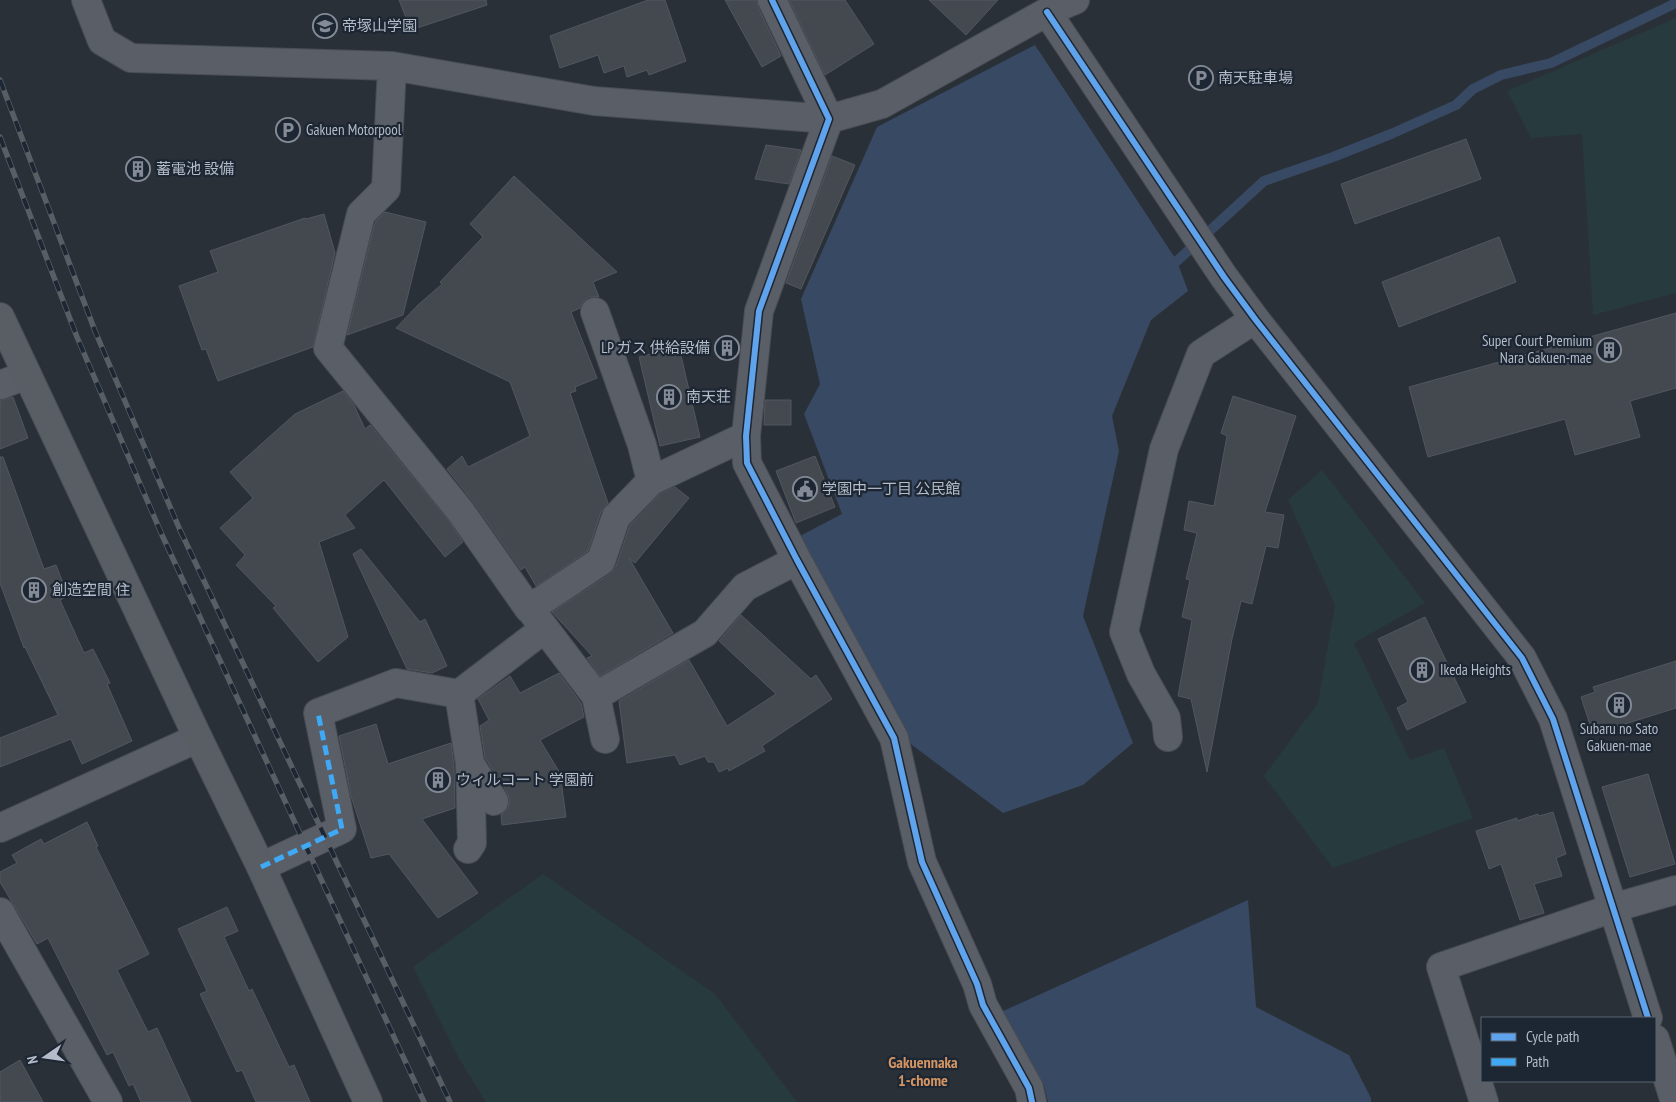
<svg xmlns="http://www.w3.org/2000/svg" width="1676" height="1102" font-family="'PT Sans Narrow','Noto Sans JP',sans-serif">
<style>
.green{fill:#273a3e}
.water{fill:#384963}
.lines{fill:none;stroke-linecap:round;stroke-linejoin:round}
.stream{stroke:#384963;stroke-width:10}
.building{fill:#444950;stroke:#52575f}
.street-casing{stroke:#484c53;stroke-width:30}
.secondary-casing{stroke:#484c53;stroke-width:30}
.street{stroke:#5a5e66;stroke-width:28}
.secondary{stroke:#595d64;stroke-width:28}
.rail-casing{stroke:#595d64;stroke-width:5.5}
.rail{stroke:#1d2633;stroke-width:4;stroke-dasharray:11;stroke-linecap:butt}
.quiet{stroke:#3fa9f5;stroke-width:5;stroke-dasharray:10 5;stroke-linecap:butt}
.cycleway-casing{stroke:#1d2633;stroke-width:9}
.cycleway{stroke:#60a3ed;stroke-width:6}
.labels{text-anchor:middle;stroke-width:4.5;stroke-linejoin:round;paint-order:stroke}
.poi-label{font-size:15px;fill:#b4bcc9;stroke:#1d2633;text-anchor:start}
.neighbourhood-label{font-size:16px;font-weight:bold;fill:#d59563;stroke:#1d2633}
</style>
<rect width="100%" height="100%" fill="#2a3038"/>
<path class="green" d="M 1676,18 L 1676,293 L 1593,315 L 1582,134 L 1531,138 L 1507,91 Z
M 1322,470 L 1425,603 L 1354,643 L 1410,760 L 1444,748 L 1473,818 L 1333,868 L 1264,776 L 1318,703 L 1335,605 L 1288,500 Z
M 543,874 L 715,994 L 797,1102 L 486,1102 L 457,1055 L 413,967 Z"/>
<path class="water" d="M 1035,45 L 1177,261 L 1188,291 L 1151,320 L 1112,416 L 1119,451 L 1083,616 L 1133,743 L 1083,785 L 1003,813 L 908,742 L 800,536 L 842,514 L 804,414 L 820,384 L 801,299 L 877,127 Z
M 1248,900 L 1256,1007 L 1349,1055 L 1371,1098 L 1371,1102 L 1048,1102 L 1044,1085 L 1001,1012 Z"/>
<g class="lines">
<path class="stream" d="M 1177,261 L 1264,181 L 1333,157 L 1391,134 L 1456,105 L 1473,89 L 1501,75 L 1551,63 L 1676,3"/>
</g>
<path class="building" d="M 399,0 L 486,0 L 487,5 L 411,30 Z
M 648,0 L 665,0 L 686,61 L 649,75 L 647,70 L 627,77 L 624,66 L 604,73 L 598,55 L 560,68 L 550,36 Z
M 725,0 L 757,0 L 758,7 L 781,56 L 762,67 Z
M 789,0 L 845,0 L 874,44 L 825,75 Z
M 929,0 L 998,0 L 966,35 Z
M 1466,139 L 1481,179 L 1355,224 L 1341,184 Z
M 766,145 L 801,150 L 789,184 L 755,179 Z
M 832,156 L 855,165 L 801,289 L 786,283 Z
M 514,176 L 617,272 L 593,282 L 599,297 L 589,297 L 583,302 L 580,308 L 571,312 L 597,378 L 575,387 L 576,391 L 570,393 L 608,503 L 601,512 L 588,551 L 536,586 L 525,567 L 521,570 L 474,503 L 447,469 L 462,456 L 468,467 L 530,436 L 510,382 L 396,328 L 418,305 L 442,284 L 440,282 L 483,237 L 470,224 Z
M 385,212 L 426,222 L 403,315 L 347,335 L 374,226 L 376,221 Z
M 324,214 L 335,253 L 313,347 L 218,381 L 206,349 L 202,350 L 179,286 L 218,272 L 210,251 L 305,218 L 306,219 Z
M 1499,237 L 1516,282 L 1399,327 L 1382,282 Z
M 1676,313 L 1676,388 L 1630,401 L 1640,437 L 1575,455 L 1565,419 L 1428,457 L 1409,387 Z
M 679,347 L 700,437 L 660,446 L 639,357 Z
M 343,391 L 354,405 L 365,429 L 370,425 L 449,521 L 463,542 L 445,557 L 384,480 L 345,515 L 355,528 L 319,542 L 348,637 L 318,662 L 273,608 L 276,606 L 236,565 L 245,555 L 220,528 L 253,498 L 230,472 L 295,414 Z
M 1233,396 L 1296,416 L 1265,512 L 1284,515 L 1278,548 L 1266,546 L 1252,604 L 1241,601 L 1232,639 L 1207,772 L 1191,699 L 1178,696 L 1192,620 L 1182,617 L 1190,580 L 1186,579 L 1197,533 L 1184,530 L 1189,501 L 1214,506 L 1227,436 L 1221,433 Z
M 13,397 L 28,438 L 0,449 L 0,400 Z
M 765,400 L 791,400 L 791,425 L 764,425 Z
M 815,456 L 835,507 L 796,523 L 776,471 Z
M 0,457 L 3,457 L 44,569 L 56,565 L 68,596 L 60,600 L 84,653 L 93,649 L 110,683 L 107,684 L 132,741 L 82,764 L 71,739 L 0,767 L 0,738 L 58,715 L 25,647 L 24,648 L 0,583 Z
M 675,487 L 689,498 L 635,563 L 629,558 L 673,633 L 600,676 L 587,658 L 592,656 L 552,612 L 610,574 L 616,566 L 630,525 L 660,494 Z
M 361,549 L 420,622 L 425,619 L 447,666 L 432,673 L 407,669 L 353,554 Z
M 741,615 L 811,679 L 816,675 L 832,699 L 762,746 L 765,751 L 729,771 L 728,768 L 719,772 L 714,762 L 708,762 L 705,756 L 680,765 L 675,755 L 627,763 L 619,701 L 689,660 L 727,726 L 776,694 L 719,641 Z
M 1425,617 L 1466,702 L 1407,730 L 1397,708 L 1408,702 L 1378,639 Z
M 1676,661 L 1676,708 L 1593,734 L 1581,697 L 1595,692 L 1593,687 Z
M 559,673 L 581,703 L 584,717 L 540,740 L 560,773 L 566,817 L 502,825 L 501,815 L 508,808 L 510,800 L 507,792 L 485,758 L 480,726 L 489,720 L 478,699 L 510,676 L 520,693 Z
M 376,724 L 388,764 L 451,743 L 454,765 L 455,808 L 422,819 L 478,893 L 438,918 L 389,854 L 371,858 L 351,796 L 339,736 Z
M 1648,774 L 1675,864 L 1630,877 L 1602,787 Z
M 1553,812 L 1566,854 L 1556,858 L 1562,876 L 1534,884 L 1544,913 L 1520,920 L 1501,864 L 1489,869 L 1476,831 L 1517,818 L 1517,821 L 1538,814 L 1539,816 Z
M 87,822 L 98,846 L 96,847 L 149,954 L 117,970 L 148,1032 L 157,1028 L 191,1102 L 141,1102 L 133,1084 L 129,1086 L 113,1052 L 107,1055 L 48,938 L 37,944 L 0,882 L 0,872 L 17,863 L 12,855 L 41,839 L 44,844 Z
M 227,907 L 238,931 L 224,937 L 249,991 L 252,989 L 289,1067 L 294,1065 L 310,1102 L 256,1102 L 242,1070 L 237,1072 L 200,994 L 207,991 L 178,929 Z
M 20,1060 L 43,1102 L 0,1102 L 0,1072 Z"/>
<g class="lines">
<defs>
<path id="street" d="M 86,0 L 102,41 L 131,58 L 392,66 L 594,101 L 829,119 L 882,104 L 1047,12 L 1075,0
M 772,0 L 829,119 L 759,311 L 746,436 L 747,463 L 797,560 L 894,738 L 922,862 L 977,984 L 983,1005 L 1029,1088 L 1032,1102
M 1047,12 L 1224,277 L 1255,319 L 1522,658 L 1553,719 L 1648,1018
M 392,66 L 386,189 L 361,214 L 328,348 L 461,512 L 529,609 L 601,561 L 616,517 L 651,481 L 746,436
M 595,312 L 642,445 L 651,481
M 0,385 L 27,375
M 533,613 L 596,696 L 605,739
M 459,694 L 470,764 L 472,843 L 468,849
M 596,696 L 705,633 L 745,587 L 797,560
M 1168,737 L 1166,718 L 1141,674 L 1124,632 L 1164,449 L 1201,354 L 1255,319
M 470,764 L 494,801
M 0,828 L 198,738
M 261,867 L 342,829 L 318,713 L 396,683 L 459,694 L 544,629
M 0,912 L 108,1102
M 1655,1039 L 1675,1102
M 1484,1102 L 1441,967 L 1613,908 L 1676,890"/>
<path id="secondary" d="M 0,317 L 198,738 L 261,867 L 368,1102"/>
</defs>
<use href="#street" class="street-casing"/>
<use href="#secondary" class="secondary-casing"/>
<use href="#street" class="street"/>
<use href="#secondary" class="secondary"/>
<defs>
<path id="rail" d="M 0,80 L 95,331 L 180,530 L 450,1102
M 0,137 L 77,337 L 162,535 L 424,1102"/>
</defs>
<use href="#rail" class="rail-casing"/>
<use href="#rail" class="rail"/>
<path class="quiet" d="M 261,867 L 342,829 L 318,713"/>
<defs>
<path id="cycleway" d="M 772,0 L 829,119 L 759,311 L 746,436 L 747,463 L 797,560 L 894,738 L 922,862 L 977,984 L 983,1005 L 1029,1088 L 1032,1102
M 1047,12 L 1224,277 L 1255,319 L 1522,658 L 1553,719 L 1648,1018"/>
</defs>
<use href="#cycleway" class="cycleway-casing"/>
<use href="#cycleway" class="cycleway"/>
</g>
<defs>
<symbol id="school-ring" viewBox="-11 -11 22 22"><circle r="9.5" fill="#1d2633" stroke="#848b96" stroke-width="1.5"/><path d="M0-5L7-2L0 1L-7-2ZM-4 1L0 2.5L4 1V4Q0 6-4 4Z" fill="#848b96"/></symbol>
<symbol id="parking-ring" viewBox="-11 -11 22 22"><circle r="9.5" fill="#1d2633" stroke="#848b96" stroke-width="1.5"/><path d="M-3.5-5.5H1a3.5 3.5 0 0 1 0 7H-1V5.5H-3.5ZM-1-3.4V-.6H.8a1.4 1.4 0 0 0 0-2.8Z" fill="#848b96"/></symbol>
<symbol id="building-ring" viewBox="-11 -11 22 22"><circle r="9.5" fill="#1d2633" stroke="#848b96" stroke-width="1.5"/><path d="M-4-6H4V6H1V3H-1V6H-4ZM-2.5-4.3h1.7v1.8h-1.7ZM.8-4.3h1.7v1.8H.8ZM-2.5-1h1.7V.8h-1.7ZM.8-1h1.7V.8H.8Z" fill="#848b96"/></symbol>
<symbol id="civic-ring" viewBox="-11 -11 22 22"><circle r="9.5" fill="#1d2633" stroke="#848b96" stroke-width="1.5"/><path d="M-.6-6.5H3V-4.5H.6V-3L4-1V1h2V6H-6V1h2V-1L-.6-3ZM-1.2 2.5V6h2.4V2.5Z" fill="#848b96"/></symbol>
</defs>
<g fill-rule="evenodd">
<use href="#school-ring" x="311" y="12" width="28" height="28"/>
<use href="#parking-ring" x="1187" y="64" width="28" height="28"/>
<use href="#parking-ring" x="274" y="116" width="28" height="28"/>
<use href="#building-ring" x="124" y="155" width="28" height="28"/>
<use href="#building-ring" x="713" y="334" width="28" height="28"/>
<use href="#building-ring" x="1595" y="336" width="28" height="28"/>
<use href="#building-ring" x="655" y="383" width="28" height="28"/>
<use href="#civic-ring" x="791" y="475" width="28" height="28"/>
<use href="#building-ring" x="20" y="576" width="28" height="28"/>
<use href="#building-ring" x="1408" y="656" width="28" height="28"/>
<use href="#building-ring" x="1605" y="691" width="28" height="28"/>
<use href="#building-ring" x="424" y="766" width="28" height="28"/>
</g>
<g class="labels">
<g class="poi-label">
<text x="342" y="31">帝塚山学園</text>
<text x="1218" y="83">南天駐車場</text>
<text x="306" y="135">Gakuen Motorpool</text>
<text x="156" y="174">蓄電池 設備</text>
<text x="1592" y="346" text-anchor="end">Super Court Premium<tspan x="1592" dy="17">Nara Gakuen-mae</tspan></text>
<text x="710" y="353" text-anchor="end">LP ガス 供給設備</text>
<text x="686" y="402">南天荘</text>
<text x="822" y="494">学園中一丁目 公民館</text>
<text x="52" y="595">創造空間 住</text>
<text x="1440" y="675">Ikeda Heights</text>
<text x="1619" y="734" text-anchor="middle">Subaru no Sato<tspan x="1619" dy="17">Gakuen-mae</tspan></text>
<text x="456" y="785">ウィルコート 学園前</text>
</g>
<g class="neighbourhood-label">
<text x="923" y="1068">Gakuennaka<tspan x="923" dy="18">1-chome</tspan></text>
</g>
</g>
<rect x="1481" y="1017" width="175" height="65" fill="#1d2633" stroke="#59626f"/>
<rect x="1491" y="1033" width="25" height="8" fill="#60a3ed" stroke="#59626f"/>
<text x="1526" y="1042" font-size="15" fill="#b4bcc9">Cycle path</text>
<rect x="1491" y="1058" width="25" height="8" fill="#3fa9f5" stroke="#59626f"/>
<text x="1526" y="1067" font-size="15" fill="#b4bcc9">Path</text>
<g transform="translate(45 1057) rotate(257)" stroke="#1d2633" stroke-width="4" paint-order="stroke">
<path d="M0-4L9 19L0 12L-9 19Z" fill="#b4bcc9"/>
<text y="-8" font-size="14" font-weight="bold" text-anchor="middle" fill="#b4bcc9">N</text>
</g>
</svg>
